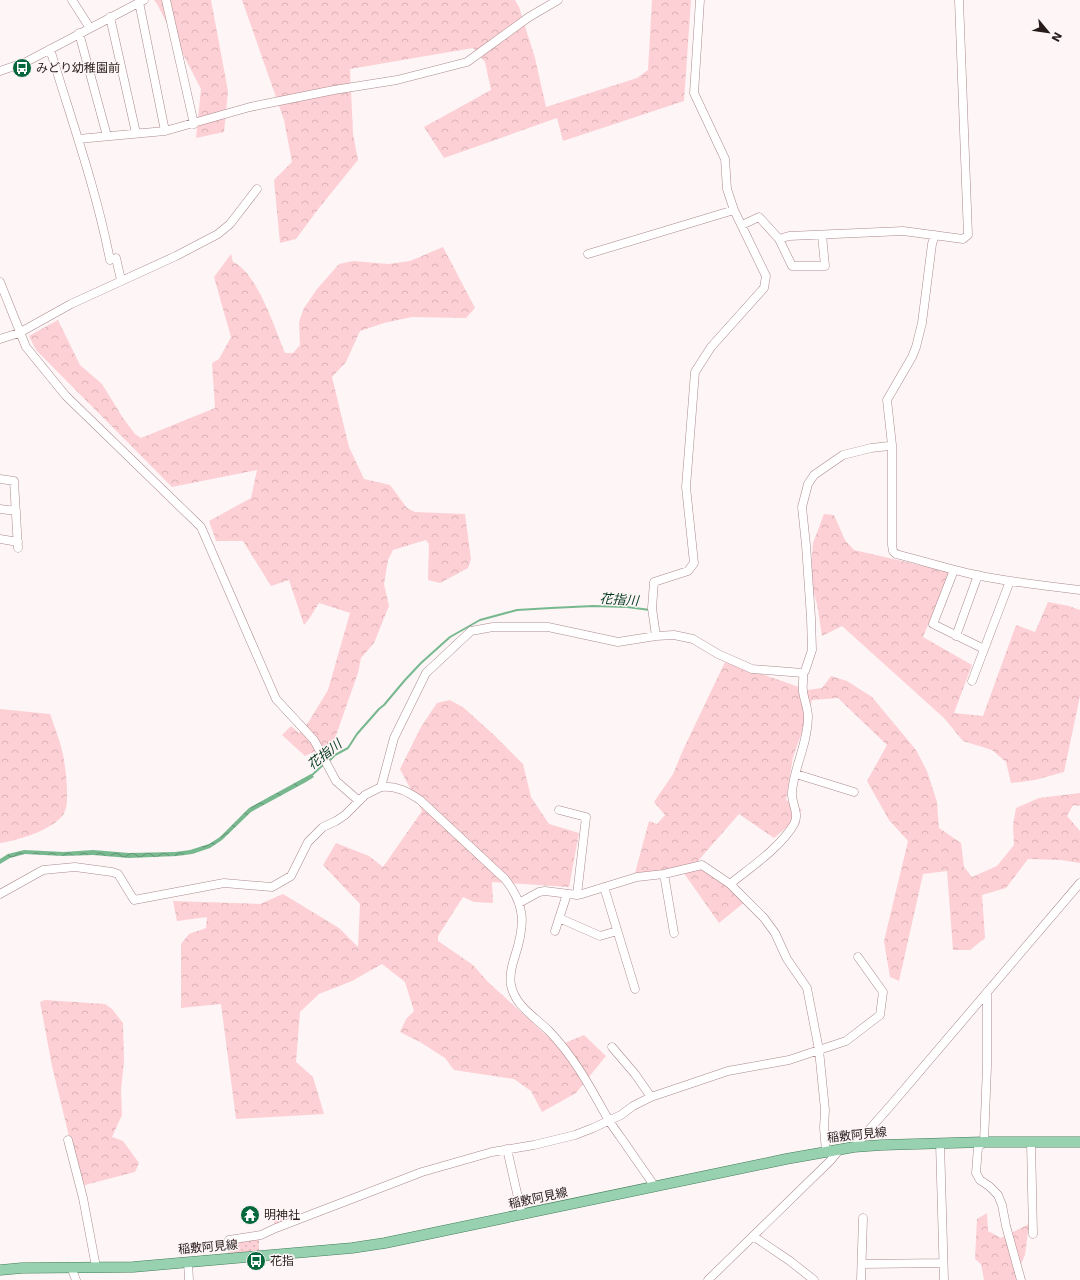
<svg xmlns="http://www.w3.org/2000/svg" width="1080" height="1280" font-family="'DejaVu Sans','Noto Sans JP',sans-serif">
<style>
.grass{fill:#fdd0d5}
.forest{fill:url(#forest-crowns)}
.park{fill:url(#park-dots)}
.water{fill:url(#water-waves)}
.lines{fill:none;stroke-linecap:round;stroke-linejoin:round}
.stream{stroke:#77b88f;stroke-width:2}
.minor-casing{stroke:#ac8a8d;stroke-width:9}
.major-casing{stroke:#437d5a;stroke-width:11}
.minor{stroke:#fff;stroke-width:8}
.major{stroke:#97d1b0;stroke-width:10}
.labels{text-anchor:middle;stroke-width:3;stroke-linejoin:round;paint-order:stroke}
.poi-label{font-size:12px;fill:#281b1c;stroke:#fdf5f6;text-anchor:start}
.street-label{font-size:12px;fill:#281b1c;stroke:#fdf5f6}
.water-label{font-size:13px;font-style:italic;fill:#02391f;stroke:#fdf5f6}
</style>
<defs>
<pattern id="forest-crowns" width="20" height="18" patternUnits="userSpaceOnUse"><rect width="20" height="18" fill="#fdd0d5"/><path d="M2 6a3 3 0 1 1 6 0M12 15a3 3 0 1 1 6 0" fill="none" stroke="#d9b2b6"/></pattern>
<pattern id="park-dots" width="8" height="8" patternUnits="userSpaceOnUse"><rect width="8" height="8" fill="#fdd0d5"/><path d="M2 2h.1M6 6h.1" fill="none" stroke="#d9b2b6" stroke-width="1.8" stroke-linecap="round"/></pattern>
<pattern id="water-waves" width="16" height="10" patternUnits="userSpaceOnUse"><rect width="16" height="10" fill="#77b88f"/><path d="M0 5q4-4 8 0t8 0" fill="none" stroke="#629574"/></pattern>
</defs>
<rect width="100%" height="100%" fill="#fdf5f6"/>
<path class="grass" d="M 282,1209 L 288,1223 L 276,1228 L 271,1214 Z"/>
<path class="forest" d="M 154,0 L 211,0 L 228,91 L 224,132 L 196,138 L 201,89 L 157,4 Z
M 242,0 L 515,0 L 519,7 L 535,58 L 546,107 L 637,78 L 648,70 L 652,0 L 691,0 L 684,101 L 563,141 L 557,118 L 444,158 L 424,127 L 491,90 L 485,62 L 473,48 L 350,69 L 353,134 L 358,160 L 319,208 L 296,239 L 280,243 L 274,180 L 292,162 L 284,120 Z
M 443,247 L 475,308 L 466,318 L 412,317 L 384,323 L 360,331 L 346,362 L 332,377 L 349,447 L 364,479 L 390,485 L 407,508 L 415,512 L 465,514 L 471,559 L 468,568 L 440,583 L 428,580 L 429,544 L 426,540 L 393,550 L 388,560 L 384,584 L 389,606 L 374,643 L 361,658 L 358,673 L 335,738 L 328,745 L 305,756 L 282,735 L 291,726 L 299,733 L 308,723 L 328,690 L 350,613 L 319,603 L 309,619 L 304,625 L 289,580 L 271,586 L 243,541 L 216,541 L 209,521 L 251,498 L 257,470 L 172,487 L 36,350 L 29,336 L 58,320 L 80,365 L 102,384 L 123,418 L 135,434 L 141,438 L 215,408 L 212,363 L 219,359 L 231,337 L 214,277 L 231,254 L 233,262 C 257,272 275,329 285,353 L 293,353 L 300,345 L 299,322 L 304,308 L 317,289 L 339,264 L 353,261 L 388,264 L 410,261 Z
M 824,514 L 834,515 L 845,540 L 854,550 L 950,572 L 923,637 L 972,665 L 954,713 L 983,716 L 1016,625 L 1035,632 L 1048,602 L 1069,606 L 1080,610 L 1080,696 L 1064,772 L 1035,780 L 1011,783 L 1006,762 L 992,750 L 963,741 L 944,718 L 842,626 L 822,636 L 817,604 L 810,581 L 813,543 Z
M 725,662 L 779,680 L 807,690 L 822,688 L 831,676 L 847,681 L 872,697 L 916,750 L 927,771 L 937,802 L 939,828 L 961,843 L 964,867 L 972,877 L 997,866 L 1014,845 L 1013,825 L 1016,808 L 1039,798 L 1080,793 L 1080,806 L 1073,805 L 1067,816 L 1080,831 L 1080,863 L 1061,860 L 1028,859 L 1006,888 L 982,895 L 985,938 L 970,950 L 953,950 L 947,871 L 923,874 L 899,981 L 890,977 L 884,941 L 908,841 L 889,820 L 867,781 L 887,745 L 838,698 L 812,700 L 807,718 L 793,757 L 786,800 L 802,810 L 786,828 L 774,838 L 739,814 L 697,862 L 746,901 L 719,923 L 681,869 L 635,873 L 649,821 L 657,824 L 665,815 L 654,802 L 673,774 L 683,750 Z
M 450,700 L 464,708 L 494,735 L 523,764 L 531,797 L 549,824 L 579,833 L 569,887 L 492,882 L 493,903 L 474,902 L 463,897 L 438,936 L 438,941 L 473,965 L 488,982 L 558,1046 L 584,1035 L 606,1056 L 576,1093 L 542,1112 L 531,1091 L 514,1079 L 454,1070 L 445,1058 L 420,1042 L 400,1032 L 406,1019 L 414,1011 L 405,982 L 382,964 L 352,981 L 319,994 L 300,1012 L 296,1062 L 313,1077 L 324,1114 L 236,1119 L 221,1004 L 181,1008 L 181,944 L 189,934 L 206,928 L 207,917 L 177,921 L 173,901 L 260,904 L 283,894 L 339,928 L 358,947 L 360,904 L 323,865 L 336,843 L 369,856 L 383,867 L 422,811 L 400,769 L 421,727 L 437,703 Z
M 0,709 L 50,714 C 54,726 59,738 62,750 C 65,762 70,800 65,811 C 59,828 17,841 0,843 Z
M 45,1000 L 105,1004 L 112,1009 L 123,1023 L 124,1061 L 121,1090 L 122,1115 L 112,1137 L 123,1141 L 139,1163 L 135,1172 L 81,1186 L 52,1066 L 40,1002 Z
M 987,1213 L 988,1231 L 1001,1238 L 1029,1224 L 1025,1255 L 1018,1271 L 1016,1280 L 984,1280 L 981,1264 L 975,1259 L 977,1219 Z"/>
<path class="park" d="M 259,1239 L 259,1252 L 228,1255 L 229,1242 Z"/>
<path class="water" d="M 311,774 L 314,777 L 306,782 L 251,812 L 222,840 L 210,848 L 192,854 L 177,856 L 129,858 L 93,855 L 63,856 L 25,854 L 10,858 L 0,864 L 0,859 L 8,854 L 24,850 L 64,852 L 93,850 L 129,853 L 175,852 L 190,850 L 209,844 L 220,837 L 249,808 Z"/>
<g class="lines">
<path class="stream" d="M 328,762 L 335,755 L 348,748 L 357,734 L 379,709 L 384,705 L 405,680 L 421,663 L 450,637 L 480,620 L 517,610 L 551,608 L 593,606 L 627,607 L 650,610
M 311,776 L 324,764"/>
<defs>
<path id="minor" d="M 72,0 L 90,28
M 166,0 L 194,124
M 139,2 L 165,131
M 110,17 L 136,133
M 79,33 L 107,136
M 50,49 C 71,119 96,188 110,260 L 116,258 L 121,280
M 0,71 L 26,62 L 144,0
M 78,139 L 165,131 L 250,107 L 334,90 L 397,80 L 467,62 L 529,17 L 558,0
M 742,225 L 759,217 L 779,239 L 792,266 L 825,266 L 822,235
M 779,239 L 789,236 L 903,231 L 963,239 L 968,235 L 959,0
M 588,254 L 734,210
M 0,282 L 26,347 L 66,396 L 201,527 L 276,699 L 314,740 L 336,781 L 359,801
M 0,339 L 19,333 L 71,304 L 176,256 L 218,234 L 230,224 L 257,189
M 892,445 L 892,545 L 893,551 L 896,554 C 923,561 949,569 976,575 C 1010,582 1045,586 1080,590
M 0,479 L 14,481 L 18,548
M 0,509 L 16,511
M 0,539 L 18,542
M 954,570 L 933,624 L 984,649
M 656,636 L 652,608 L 654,582 L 688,571 L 694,563 L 686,487 L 695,372 L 711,347 L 764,288 L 766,276 L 734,210 L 727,189 L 725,159 L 694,93 L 700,0
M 956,636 L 978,575
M 972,681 L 1010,581
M 796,774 L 854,792
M 381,787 C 396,785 408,792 420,800 L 505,879 C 526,905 525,925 515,956 C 512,965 509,975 511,985 C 515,1006 535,1017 549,1031 C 575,1058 590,1087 608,1119 C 613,1127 619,1135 624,1142 C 634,1157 645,1172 655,1187
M 664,874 L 674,933
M 730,884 C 750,868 781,847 794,824 C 800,814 791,803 792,792 C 794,767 808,743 808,717 C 808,708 804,700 803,691 C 802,685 804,678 803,673
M 604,887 L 635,989
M 0,894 L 43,870 L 75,867 L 112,872 L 118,874 L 134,900 L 224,883 L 272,887 L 291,876 L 308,842 L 323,827 L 336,821 L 345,815 L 365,795 L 381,787 L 394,738 L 426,673 L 471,631 L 493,627 L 548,627 L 618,642 L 656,636 L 674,635 L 693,639 L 718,654 L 752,669 L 803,673 L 805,671 L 812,650 L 811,618 L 806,545 L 802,507 L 808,484 L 814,475 L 843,455 L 871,448 L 889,446 L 892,445 L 887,400 L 912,357 L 916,347 L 922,323 L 932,244 L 935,235
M 577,895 L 582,894 L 637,877 L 664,874 L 702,865 L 730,884 L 764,918 L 775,933 L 787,959 L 807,988 L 819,1050 L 825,1110 L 824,1128 L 826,1152
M 519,903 L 539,892 L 545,891 L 577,895 L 586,817 L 559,810
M 559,918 L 600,936 L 617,931
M 555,931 L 567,894
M 987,992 L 987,1066 L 984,1142 L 978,1147 L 976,1173 L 980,1180 L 989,1186 L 998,1195 L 1002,1205 L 1006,1226 L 1021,1280
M 612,1047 L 635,1074 L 651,1097
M 68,1140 L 83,1198 L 96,1267
M 1031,1142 L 1033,1234
M 940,1143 L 944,1280
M 854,1147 L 891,1105 L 1080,883
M 507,1149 L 522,1215
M 753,1236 L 790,1261 L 814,1280
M 229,1240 L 261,1235 L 276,1228 L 422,1172 L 492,1152 L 534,1145 L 575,1135 L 593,1128 L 621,1115 L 633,1106 L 651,1097 L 728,1071 L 789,1060 L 846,1041 L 880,1015 L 883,992 L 858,957
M 188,1262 L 189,1280
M 862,1264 L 943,1263
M 71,1267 L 76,1280
M 708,1280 L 830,1161 L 840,1149
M 861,1280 L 863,1218"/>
<path id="major" d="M 0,1270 L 22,1268 L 133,1267 L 352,1248 L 385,1243 L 786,1159 L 854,1147 L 882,1145 L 984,1142 L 1080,1142"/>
</defs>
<use href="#minor" class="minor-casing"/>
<use href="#major" class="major-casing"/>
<use href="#minor" class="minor"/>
<use href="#major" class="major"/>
</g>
<defs>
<symbol id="bus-disc" viewBox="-11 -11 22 22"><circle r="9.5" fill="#05673c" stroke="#fdf5f6"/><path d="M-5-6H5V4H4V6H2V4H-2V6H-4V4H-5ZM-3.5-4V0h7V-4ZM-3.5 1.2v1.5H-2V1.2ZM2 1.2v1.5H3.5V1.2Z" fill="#fff"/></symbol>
<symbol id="temple-disc" viewBox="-11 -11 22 22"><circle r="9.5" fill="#05673c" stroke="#fdf5f6"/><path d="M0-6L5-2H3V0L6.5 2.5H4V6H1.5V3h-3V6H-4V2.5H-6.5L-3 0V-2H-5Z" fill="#fff"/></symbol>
</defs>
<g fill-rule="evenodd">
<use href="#bus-disc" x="11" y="57" width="22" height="22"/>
<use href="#temple-disc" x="239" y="1204" width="22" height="22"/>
<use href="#bus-disc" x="245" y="1250" width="22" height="22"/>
</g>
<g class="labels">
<g class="poi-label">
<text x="36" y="72">みどり幼稚園前</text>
<text x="264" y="1219">明神社</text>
<text x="270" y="1265">花指</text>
</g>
<g class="street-label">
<text transform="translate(857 1135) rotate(-6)" y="4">稲敷阿見線</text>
<text transform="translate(538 1198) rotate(-12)" y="4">稲敷阿見線</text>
<text transform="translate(208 1247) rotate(-5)" y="4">稲敷阿見線</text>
</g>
<g class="water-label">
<text transform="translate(619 599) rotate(4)" y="5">花指川</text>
<text transform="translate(324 754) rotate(-38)" y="5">花指川</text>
</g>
</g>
<g transform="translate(1048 32) rotate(119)" stroke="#fdf5f6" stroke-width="3" paint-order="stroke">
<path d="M0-3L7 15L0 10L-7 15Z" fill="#281b1c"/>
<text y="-6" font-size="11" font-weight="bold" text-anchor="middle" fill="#281b1c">N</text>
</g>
</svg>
